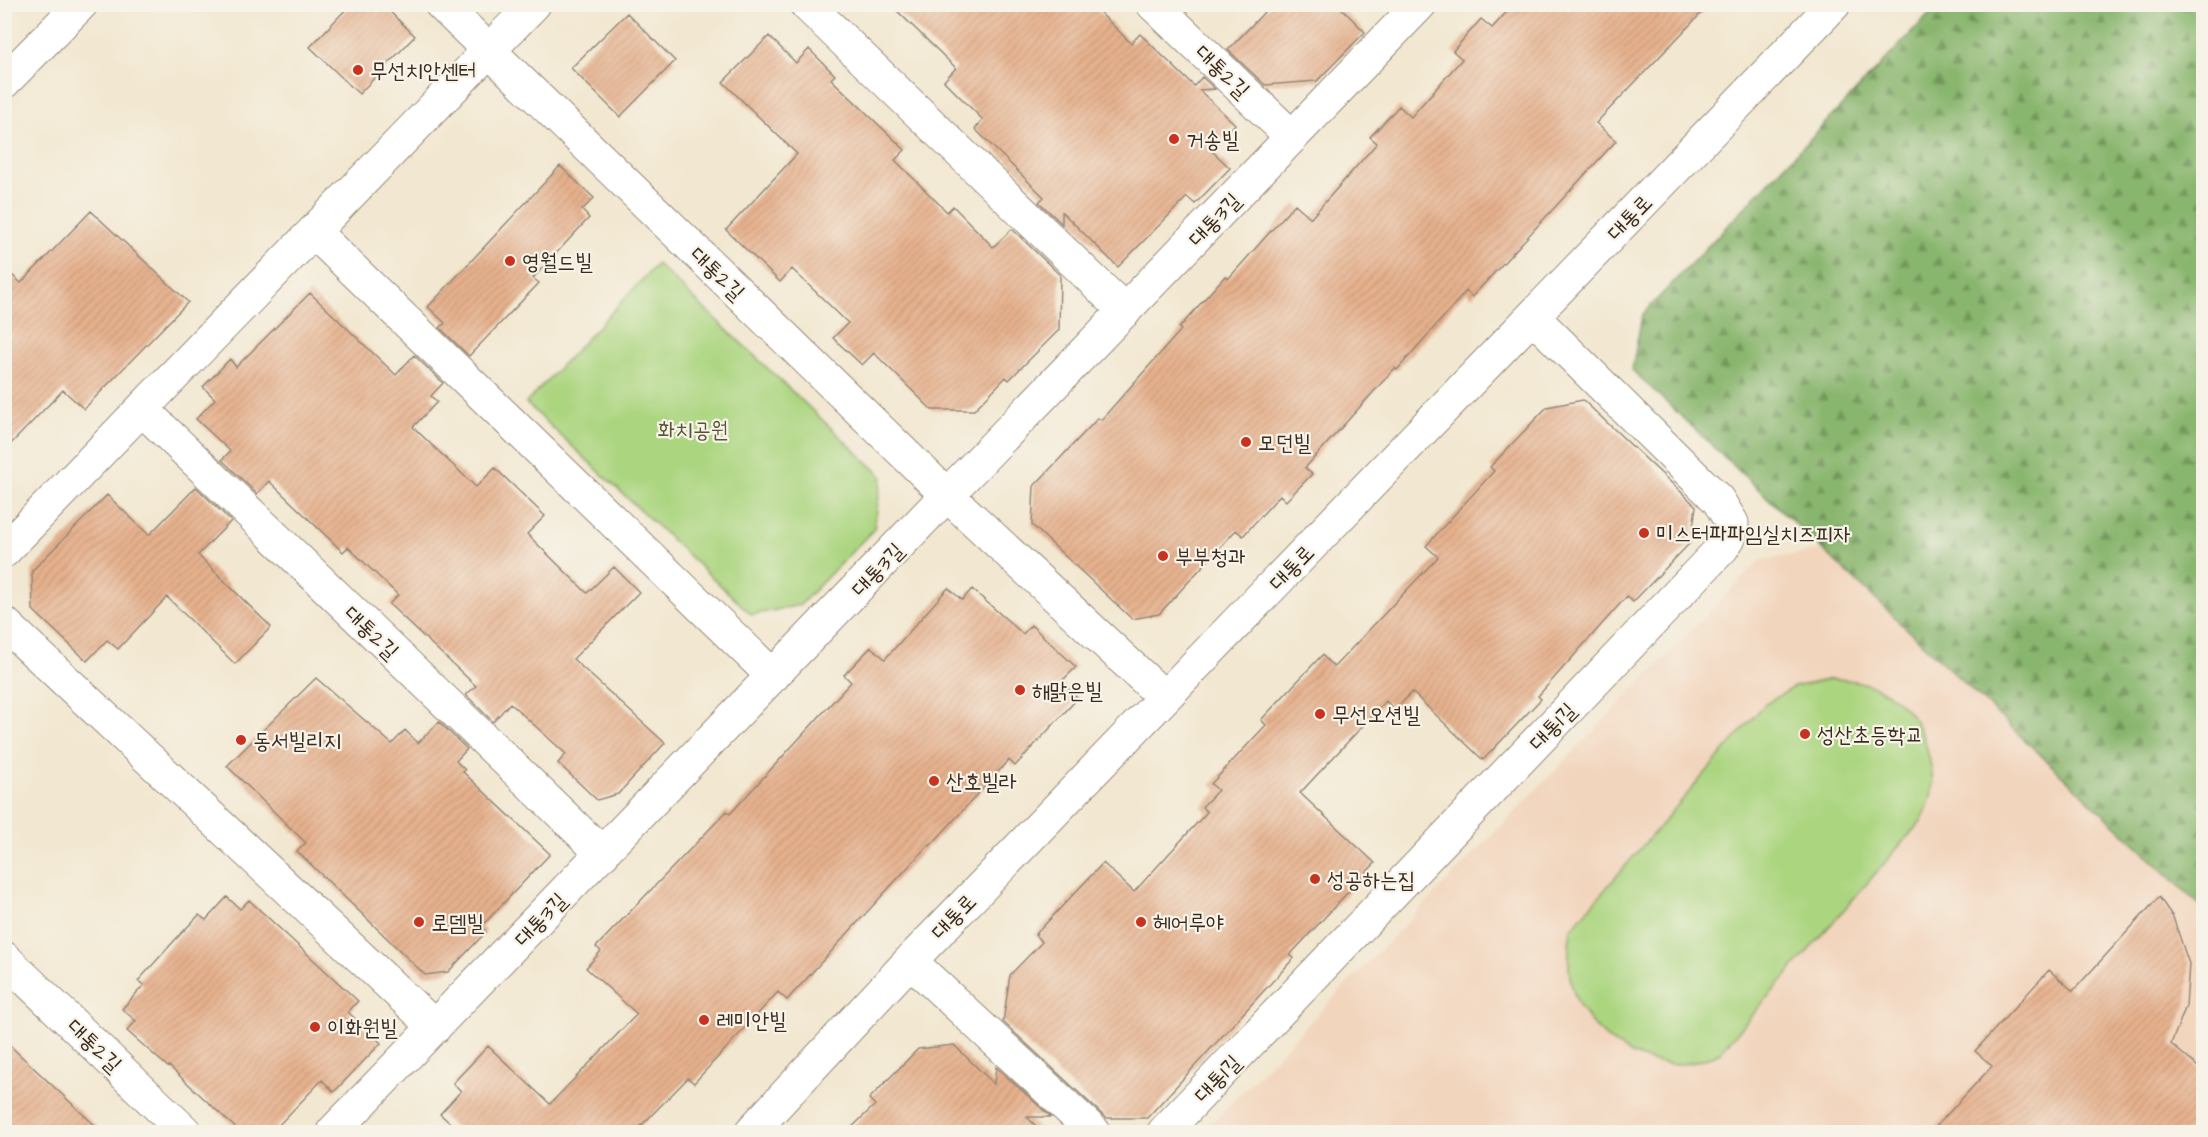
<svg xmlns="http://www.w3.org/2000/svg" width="2208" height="1137" font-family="'Architects Daughter','Poor Story',sans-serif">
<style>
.built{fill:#f2d5bd}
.forest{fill:url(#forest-firs);stroke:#627046;stroke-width:1.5}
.green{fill:#acd580;stroke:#74804f;stroke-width:1.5}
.building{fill:url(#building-hatch)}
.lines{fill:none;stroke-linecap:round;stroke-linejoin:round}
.minor-casing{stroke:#968877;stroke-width:35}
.tertiary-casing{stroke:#968877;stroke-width:35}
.minor{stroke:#fff;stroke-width:33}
.tertiary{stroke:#fff;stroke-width:33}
.poi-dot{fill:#c8321e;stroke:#f7f3e8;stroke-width:2}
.labels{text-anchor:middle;stroke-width:4.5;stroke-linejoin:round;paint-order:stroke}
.poi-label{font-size:22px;fill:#3b2a1e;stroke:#f7f3e8;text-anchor:start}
.street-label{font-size:22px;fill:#3b2a1e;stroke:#f7f3e8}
.park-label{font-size:22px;fill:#575536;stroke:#f7f3e8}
</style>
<defs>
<pattern id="forest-firs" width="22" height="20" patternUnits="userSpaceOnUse" patternTransform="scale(1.5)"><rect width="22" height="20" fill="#89b66e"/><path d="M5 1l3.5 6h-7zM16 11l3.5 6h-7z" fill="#71945a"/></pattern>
<pattern id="building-hatch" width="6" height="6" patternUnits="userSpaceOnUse" patternTransform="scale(1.5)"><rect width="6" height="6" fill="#e6b18d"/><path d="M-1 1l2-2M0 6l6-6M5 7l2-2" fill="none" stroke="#c69879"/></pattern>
</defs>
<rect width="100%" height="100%" fill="#f7f3e8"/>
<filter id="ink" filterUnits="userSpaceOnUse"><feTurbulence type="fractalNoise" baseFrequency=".0167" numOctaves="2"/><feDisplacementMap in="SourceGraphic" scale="12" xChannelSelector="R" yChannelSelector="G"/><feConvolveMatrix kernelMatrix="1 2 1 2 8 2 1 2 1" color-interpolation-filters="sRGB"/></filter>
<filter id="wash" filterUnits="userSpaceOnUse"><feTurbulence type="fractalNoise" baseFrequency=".008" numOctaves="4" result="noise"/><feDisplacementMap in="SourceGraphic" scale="24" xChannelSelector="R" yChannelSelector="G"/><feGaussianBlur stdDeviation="1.35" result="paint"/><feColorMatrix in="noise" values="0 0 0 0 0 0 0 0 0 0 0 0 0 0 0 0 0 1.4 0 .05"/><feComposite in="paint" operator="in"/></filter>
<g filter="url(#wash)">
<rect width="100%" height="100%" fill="#f2e7d0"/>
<path class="built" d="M 1824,550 L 2203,908 L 2203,1132 L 1203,1132 L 1759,561 Z"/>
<path class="forest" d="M 1938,5 L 2203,5 L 2203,908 L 1632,370 L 1642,315 Z"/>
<path class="green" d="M 657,264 L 882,476 L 874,529 L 800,605 L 752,615 L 526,403 Z
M 1831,679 C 1880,679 1916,704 1928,753 C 1931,765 1934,778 1932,790 C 1931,800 1926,811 1922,820 L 1720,1052 C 1670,1082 1607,1053 1579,1005 C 1567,983 1567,953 1571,929 L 1764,705 L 1794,687 Z"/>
<g id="blocks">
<path class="building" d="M 351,4 L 382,4 L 415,36 L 359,94 L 310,47 Z
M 890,4 L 1091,4 L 1131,43 L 1140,34 L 1194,86 L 1202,77 L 1215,89 L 1199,90 L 1235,124 L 1211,150 L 1230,168 L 1195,204 L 1187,197 L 1118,267 L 1062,212 L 1062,224 L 1039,202 L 1044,197 L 975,129 L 983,120 L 944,81 L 956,68 Z
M 1272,4 L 1337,4 L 1365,32 L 1317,81 L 1265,85 L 1228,50 Z
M 1514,4 L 1710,4 L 1596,123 L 1616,141 L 1472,297 L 1466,291 L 1397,370 L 1395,368 L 1305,468 L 1312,474 L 1286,501 L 1280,495 L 1243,536 L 1236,530 L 1159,614 L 1132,619 L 1032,525 L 1034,486 L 1098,418 L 1101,420 L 1181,330 L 1179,328 L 1225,276 L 1229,278 L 1295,204 L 1311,218 L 1377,143 L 1370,137 L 1399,106 L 1411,117 L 1462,59 L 1453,51 L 1481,19 L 1492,28 Z
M 627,13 L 675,61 L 620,117 L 571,68 Z
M 769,36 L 796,63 L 809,49 L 835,75 L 831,79 L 905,150 L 895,160 L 947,212 L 953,206 L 993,247 L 1012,229 L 1060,275 L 1059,330 L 1009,380 L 1006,377 L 974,410 L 932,410 L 874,353 L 862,365 L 833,338 L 848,323 L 792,269 L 780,282 L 726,230 L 797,154 L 723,82 Z
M 560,166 L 594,198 L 582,210 L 589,218 L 533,278 L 539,283 L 469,356 L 440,328 L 445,323 L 428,307 Z
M 91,211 L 188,302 L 84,409 L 63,390 L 4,451 L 4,268 L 21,283 Z
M 310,293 L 396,375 L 414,355 L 443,383 L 431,396 L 437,402 L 413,427 L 476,487 L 495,468 L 545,516 L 527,534 L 587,593 L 614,567 L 639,592 L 573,659 L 665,743 L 618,794 L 597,800 L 558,763 L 566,754 L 510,703 L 493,722 L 466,695 L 476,686 L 389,604 L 398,595 L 348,547 L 343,552 L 269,481 L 257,494 L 222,460 L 230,451 L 196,419 L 215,399 L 203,387 L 230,359 L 236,367 Z
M 1583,400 L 1696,506 L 1691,542 L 1633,602 L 1627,596 L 1538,696 L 1541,699 L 1483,760 L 1412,692 L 1395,710 L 1386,701 L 1300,793 L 1375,863 L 1290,955 L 1294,958 L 1147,1118 L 1106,1118 L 1003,1022 L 1010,975 L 1042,942 L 1035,935 L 1103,863 L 1134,892 L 1207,812 L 1202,807 L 1218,790 L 1211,784 L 1266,725 L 1261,720 L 1322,655 L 1334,667 L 1438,557 L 1426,546 L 1494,471 L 1490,467 L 1547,407 Z
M 196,487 L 231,521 L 198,555 L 271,627 L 235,664 L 167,597 L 118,649 L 107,640 L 87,661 L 33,610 L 32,571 L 107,495 L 149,535 Z
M 948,588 L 962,600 L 972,589 L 1023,634 L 1031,625 L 1076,667 L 1061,682 L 1078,698 L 1015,766 L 1009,760 L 930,846 L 929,844 L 787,1000 L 778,992 L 694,1083 L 688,1078 L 635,1132 L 460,1132 L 440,1114 L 461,1091 L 453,1083 L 488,1046 L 550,1104 L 637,1014 L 586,968 L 601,951 L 596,947 L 727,811 L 730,814 L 851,682 L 844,675 L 871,647 L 885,659 Z
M 316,678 L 392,744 L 405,730 L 418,743 L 439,722 L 467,749 L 456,761 L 465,770 L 463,772 L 550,854 L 481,927 L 486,932 L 448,972 L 425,975 L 297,851 L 306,843 L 227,766 Z
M 227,897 L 240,909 L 249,900 L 358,1001 L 348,1012 L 381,1043 L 334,1092 L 322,1080 L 272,1132 L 240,1132 L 169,1066 L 168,1067 L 127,1031 L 136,1021 L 122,1009 L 144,985 L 138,981 L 175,940 L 199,915 L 206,920 Z
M 2159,897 L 2173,917 L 2189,964 L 2186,1006 L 2171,1044 L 2204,1072 L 2204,1132 L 1931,1132 L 1992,1066 L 1975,1051 L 2049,970 L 2073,991 Z
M 4,1040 L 102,1132 L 4,1132 Z
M 954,1045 L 994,1084 L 996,1067 L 1051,1117 L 1027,1117 L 1042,1132 L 847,1132 L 875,1105 L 869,1099 L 918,1049 Z"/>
</g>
</g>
<g filter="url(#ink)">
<use href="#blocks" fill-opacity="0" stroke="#968877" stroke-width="1.5"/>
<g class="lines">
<defs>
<path id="minor" d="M 441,4 L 947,495 L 1164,697
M 806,4 L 1125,311
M 1153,4 L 1292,137
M 314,232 L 773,676
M 142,409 L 603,854
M 4,551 L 534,4
M 4,623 L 435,1027
M 4,958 L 185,1132
M 910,961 L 1094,1132
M 333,1132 L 1420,4
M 751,1132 L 910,961 L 1834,4
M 1164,1132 L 1722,548 L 1730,536 L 1732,523 L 1718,500 L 1533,317"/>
<path id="tertiary" d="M 4,82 L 81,4"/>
</defs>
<use href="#minor" class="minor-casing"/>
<use href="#tertiary" class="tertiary-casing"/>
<use href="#minor" class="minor"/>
<use href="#tertiary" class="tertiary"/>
</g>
</g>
<g class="poi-dot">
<circle cx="358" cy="70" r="6"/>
<circle cx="1174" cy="139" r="6"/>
<circle cx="510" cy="261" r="6"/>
<circle cx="1246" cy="442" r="6"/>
<circle cx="1644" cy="533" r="6"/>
<circle cx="1163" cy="556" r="6"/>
<circle cx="1020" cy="690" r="6"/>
<circle cx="1320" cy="714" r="6"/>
<circle cx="1805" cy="734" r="6"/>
<circle cx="241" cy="740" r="6"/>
<circle cx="934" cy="781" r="6"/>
<circle cx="1315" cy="879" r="6"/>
<circle cx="419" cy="922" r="6"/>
<circle cx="1141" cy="922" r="6"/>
<circle cx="704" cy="1020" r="6"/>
<circle cx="315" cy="1027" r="6"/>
</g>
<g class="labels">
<g class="poi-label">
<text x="370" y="78">무선치안센터</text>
<text x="1186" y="147">거송빌</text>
<text x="522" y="269">영월드빌</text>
<text x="1258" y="450">모던빌</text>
<text x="1656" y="541">미스터파파임실치즈피자</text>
<text x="1175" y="564">부부청과</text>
<text x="1032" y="698">해맑은빌</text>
<text x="1332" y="722">무선오션빌</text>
<text x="1817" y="742">성산초등학교</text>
<text x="253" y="748">동서빌리지</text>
<text x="946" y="789">산호빌라</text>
<text x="1327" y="887">성공하는집</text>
<text x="431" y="930">로뎀빌</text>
<text x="1153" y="930">헤어루야</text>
<text x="716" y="1028">레미안빌</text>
<text x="327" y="1035">이화원빌</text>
</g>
<g class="street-label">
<text transform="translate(1223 71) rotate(44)" y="8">대통2길</text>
<text transform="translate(1629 217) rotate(-46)" y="8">대통로</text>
<text transform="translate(1214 219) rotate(-46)" y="8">대통3길</text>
<text transform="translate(718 273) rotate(44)" y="8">대통2길</text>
<text transform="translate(1291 567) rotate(-46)" y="8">대통로</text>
<text transform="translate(877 569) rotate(-46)" y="8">대통3길</text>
<text transform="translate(372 632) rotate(44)" y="8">대통2길</text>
<text transform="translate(1552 726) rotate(-46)" y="8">대통1길</text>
<text transform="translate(953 916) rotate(-46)" y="8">대통로</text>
<text transform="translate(540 919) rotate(-46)" y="8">대통3길</text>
<text transform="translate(95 1045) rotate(44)" y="8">대통2길</text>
<text transform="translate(1217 1078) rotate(-46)" y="8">대통1길</text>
</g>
<g class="park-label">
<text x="693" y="437">화치공원</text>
</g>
</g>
<rect width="2208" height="1137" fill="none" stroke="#f7f3e8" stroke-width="24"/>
</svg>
